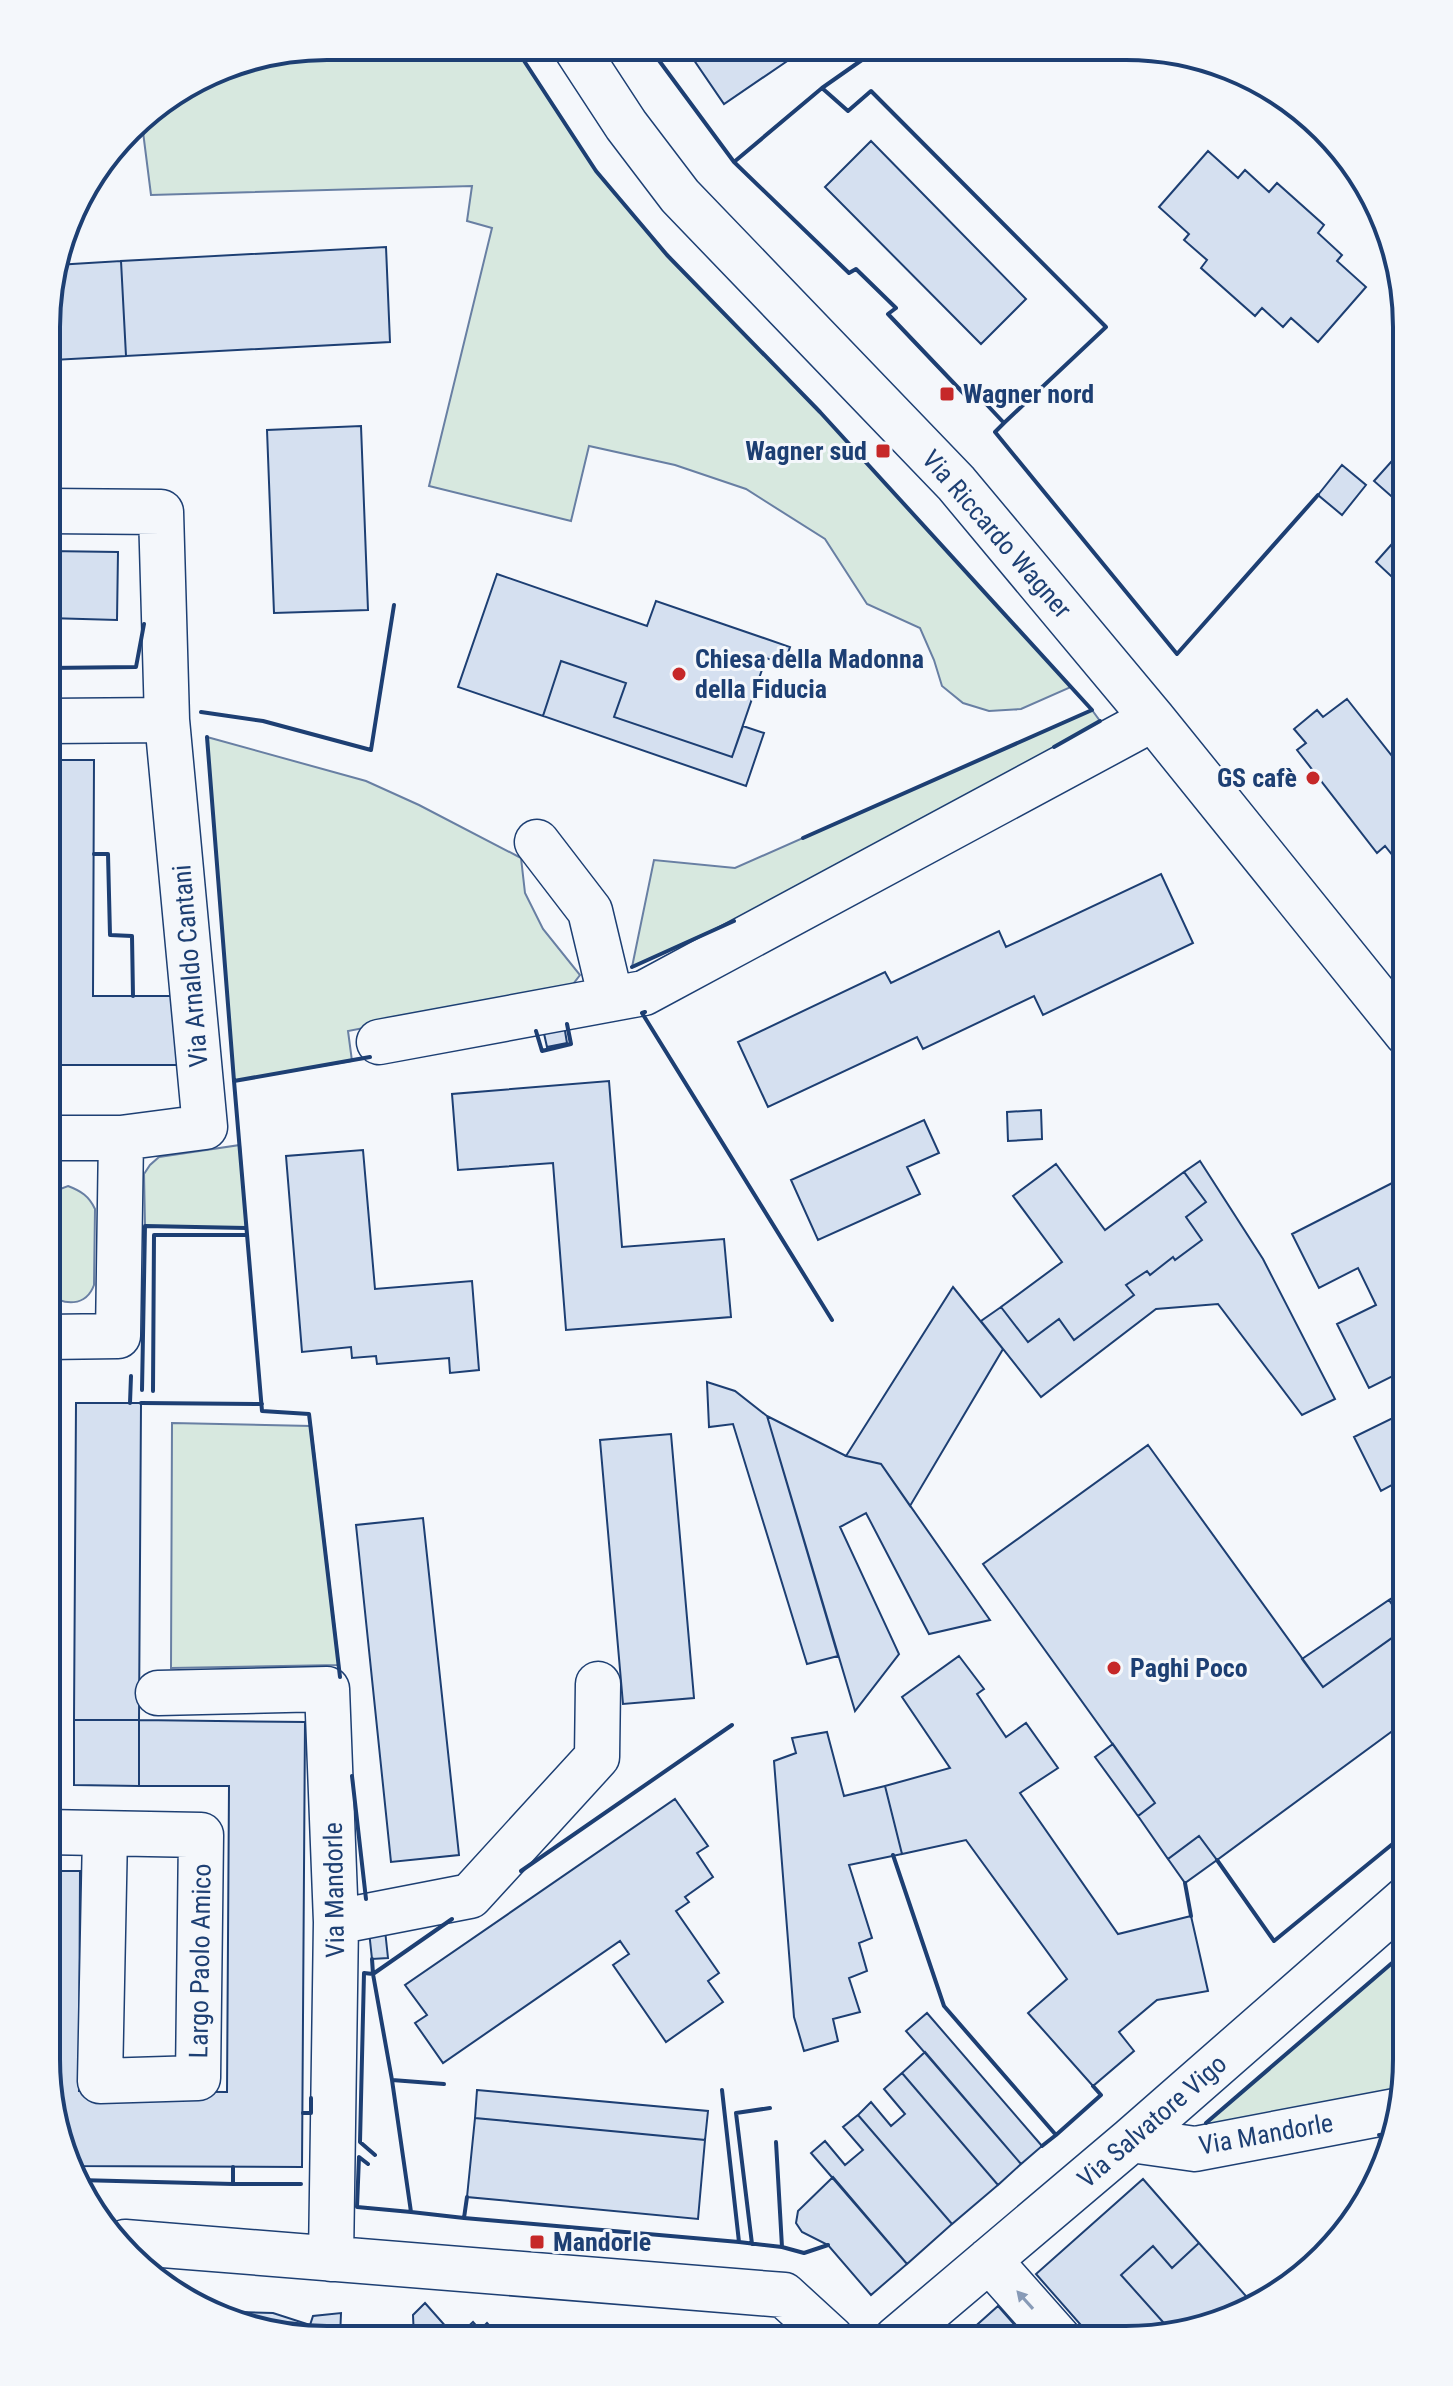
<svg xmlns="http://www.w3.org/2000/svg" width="1453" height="2386" font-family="'Roboto Condensed',sans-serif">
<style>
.green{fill:#d7e8df;stroke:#687fa3;stroke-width:2}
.building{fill:#d5e0f0;stroke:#1d3f73;stroke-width:2}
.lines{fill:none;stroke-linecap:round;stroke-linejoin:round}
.minor-casing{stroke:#1d3f73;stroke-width:47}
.minor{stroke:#f4f7fb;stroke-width:44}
.wall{stroke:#1d3f73;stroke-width:4}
.oneway{fill:#889bb7}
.poi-dot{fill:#c62828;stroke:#f4f7fb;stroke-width:3}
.labels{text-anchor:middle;stroke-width:6;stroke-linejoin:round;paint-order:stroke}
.poi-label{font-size:26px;font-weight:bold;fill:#1d3f73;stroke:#f4f7fb;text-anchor:start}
.street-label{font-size:26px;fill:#1d3f73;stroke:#f4f7fb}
.rim{fill:none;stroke:#1d3f73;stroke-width:4}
</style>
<rect width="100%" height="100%" fill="#f4f7fb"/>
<path class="green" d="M 327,46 L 515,47 L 596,171 L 667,255 L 820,412 L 1071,687 L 1021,709 L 989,711 L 963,703 L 942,686 L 934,660 L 920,628 L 867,604 L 825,539 L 746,489 L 675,465 L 589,446 L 571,521 L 429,486 L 492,228 L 467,221 L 472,186 L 151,195 L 141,116 L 155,110 L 160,104 L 220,67 Z
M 1092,710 L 1100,721 L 838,873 L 632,967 L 654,860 L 735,868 Z
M 207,737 L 366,781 L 419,805 L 521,858 L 525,893 L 543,929 L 580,975 L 570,988 L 348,1031 L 352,1061 L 234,1081 Z
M 240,1145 L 246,1228 L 145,1226 L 144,1174 L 150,1165 L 159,1157 Z
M 68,1186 C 81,1191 89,1196 95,1209 L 94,1285 C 86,1307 64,1306 47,1293 L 47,1194 Z
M 172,1423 L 311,1426 L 339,1665 L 171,1668 Z
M 1406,1951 L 1406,2078 L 1402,2099 L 1238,2127 L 1206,2123 Z"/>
<path class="building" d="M 685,47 L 800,47 L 802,51 L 724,104 Z
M 871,141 L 1026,299 L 981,344 L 825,187 Z
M 1208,151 L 1238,178 L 1245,170 L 1269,192 L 1277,183 L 1324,225 L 1318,233 L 1342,255 L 1337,261 L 1366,287 L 1318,342 L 1291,318 L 1283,327 L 1262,308 L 1255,316 L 1201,268 L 1207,260 L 1184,240 L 1189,234 L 1159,207 Z
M 386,247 L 390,342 L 126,356 L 121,261 Z
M 121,261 L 126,356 L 53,360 L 49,288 L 56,265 Z
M 361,426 L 368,610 L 274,613 L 267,430 Z
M 1407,444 L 1407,510 L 1374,481 Z
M 1342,465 L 1366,485 L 1342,515 L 1318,495 Z
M 1407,527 L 1407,591 L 1376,562 Z
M 48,551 L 118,552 L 117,620 L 48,618 Z
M 497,574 L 647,626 L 656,601 L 790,647 L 784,664 L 766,658 L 732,757 L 614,717 L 626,683 L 561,661 L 543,716 L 458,687 Z
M 561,661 L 626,683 L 614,717 L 732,757 L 743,726 L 764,733 L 746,786 L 543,716 Z
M 1347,699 L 1407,775 L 1407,870 L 1405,871 L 1385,846 L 1377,853 L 1297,750 L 1306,743 L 1294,729 L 1317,710 L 1323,717 Z
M 48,760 L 94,760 L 93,996 L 180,996 L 179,1065 L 47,1065 Z
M 1161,874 L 1193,943 L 1043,1015 L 1034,996 L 923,1049 L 917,1037 L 768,1107 L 738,1042 L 885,972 L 891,983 L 999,931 L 1006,947 Z
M 564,1025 L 567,1043 L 547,1047 L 543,1029 Z
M 609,1081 L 622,1247 L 724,1239 L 731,1317 L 566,1330 L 553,1163 L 458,1170 L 452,1094 Z
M 1041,1110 L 1042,1139 L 1008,1141 L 1007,1112 Z
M 924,1120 L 939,1153 L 907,1167 L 920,1194 L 818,1240 L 791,1180 Z
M 363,1150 L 375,1289 L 472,1281 L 479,1370 L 450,1373 L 449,1358 L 377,1364 L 376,1356 L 352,1358 L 351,1347 L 302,1352 L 286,1156 Z
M 1200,1161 L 1263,1259 L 1335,1399 L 1302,1415 L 1218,1304 L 1156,1309 L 1041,1397 L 981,1321 L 1001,1307 L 1028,1342 L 1059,1319 L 1074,1340 L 1134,1295 L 1126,1285 L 1147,1271 L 1150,1275 L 1173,1257 L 1175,1260 L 1202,1240 L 1186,1217 L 1206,1202 L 1184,1172 Z
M 1056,1164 L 1105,1230 L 1184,1172 L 1206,1202 L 1186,1217 L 1202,1240 L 1175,1260 L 1173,1257 L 1150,1275 L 1147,1271 L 1126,1285 L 1134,1295 L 1074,1340 L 1059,1319 L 1028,1342 L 1001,1307 L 1062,1262 L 1013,1196 Z
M 1406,1176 L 1407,1369 L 1369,1388 L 1337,1324 L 1376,1305 L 1358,1268 L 1319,1288 L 1292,1234 Z
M 953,1287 L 1003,1349 L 910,1506 L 881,1464 L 846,1456 Z
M 707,1382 L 735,1391 L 767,1416 L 838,1656 L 807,1664 L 733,1424 L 709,1427 Z
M 76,1403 L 141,1403 L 139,1720 L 74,1720 Z
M 1407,1411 L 1407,1477 L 1381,1491 L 1354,1437 Z
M 767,1416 L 846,1456 L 881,1464 L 990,1620 L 929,1634 L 866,1513 L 840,1527 L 899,1654 L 855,1711 Z
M 671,1434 L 694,1698 L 623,1704 L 600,1440 Z
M 1148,1445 L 1323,1687 L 1392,1638 L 1407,1658 L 1406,1721 L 1217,1860 L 1199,1836 L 1168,1859 L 1138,1816 L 1155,1803 L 983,1564 Z
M 423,1518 L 459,1855 L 391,1862 L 356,1525 Z
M 1407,1588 L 1407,1625 L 1389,1600 Z
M 1389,1600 L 1407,1627 L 1323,1687 L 1302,1659 Z
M 1407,1627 L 1407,1658 L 1392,1638 Z
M 959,1656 L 984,1689 L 977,1694 L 1006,1737 L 1026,1723 L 1058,1768 L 1020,1793 L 1118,1934 L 1191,1916 L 1208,1991 L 1157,2000 L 1119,2032 L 1134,2051 L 1093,2086 L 1028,2013 L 1067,1979 L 966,1840 L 902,1854 L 885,1786 L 950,1768 L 902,1697 Z
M 74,1720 L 139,1720 L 139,1786 L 74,1785 Z
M 139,1720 L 305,1722 L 302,2167 L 67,2166 L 46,2059 L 46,1871 L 80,1871 L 79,2091 L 227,2092 L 229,1786 L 139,1786 Z
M 827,1732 L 844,1796 L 885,1786 L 902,1854 L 849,1865 L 872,1938 L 859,1943 L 867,1971 L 849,1978 L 860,2012 L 833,2019 L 838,2041 L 804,2051 L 794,2017 L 774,1761 L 796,1753 L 792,1738 Z
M 1113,1744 L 1155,1803 L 1138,1816 L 1095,1757 Z
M 675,1799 L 708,1846 L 697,1853 L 713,1877 L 685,1897 L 689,1902 L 676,1911 L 719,1973 L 708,1981 L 723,2002 L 666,2042 L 613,1965 L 629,1954 L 620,1941 L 443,2063 L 415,2023 L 427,2015 L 405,1985 Z
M 1199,1836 L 1217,1860 L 1185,1883 L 1168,1859 Z
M 385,1930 L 388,1958 L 372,1959 L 369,1931 Z
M 927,2013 L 1042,2146 L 1021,2164 L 906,2031 Z
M 925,2052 L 1021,2164 L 998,2185 L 902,2073 Z
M 902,2073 L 998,2185 L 952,2224 L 858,2115 L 871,2102 L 891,2126 L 905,2114 L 884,2089 Z
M 477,2090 L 708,2111 L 705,2140 L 475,2118 Z
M 858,2115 L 952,2224 L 907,2264 L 811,2153 L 825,2141 L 845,2165 L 863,2150 L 843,2127 Z
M 475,2118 L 705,2140 L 698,2219 L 467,2197 Z
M 833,2177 L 907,2264 L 871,2295 L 828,2245 L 802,2232 L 796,2223 L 798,2211 Z
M 1143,2179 L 1199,2243 L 1172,2268 L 1153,2246 L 1121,2275 L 1171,2331 L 1127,2340 L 1094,2340 L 1036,2274 Z
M 1199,2243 L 1253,2304 L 1233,2319 L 1223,2308 L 1204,2325 L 1171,2331 L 1121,2275 L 1153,2246 L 1172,2268 Z
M 425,2303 L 456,2338 L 414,2338 L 413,2315 Z
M 998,2306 L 1028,2340 L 960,2340 Z
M 1223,2308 L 1232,2319 L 1204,2325 Z
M 239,2312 L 273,2313 L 310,2325 L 313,2316 L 341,2313 L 340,2338 L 290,2338 L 239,2316 Z
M 473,2322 L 480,2330 L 487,2323 L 501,2338 L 456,2338 Z
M 718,2335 L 776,2339 L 714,2339 Z"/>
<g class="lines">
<defs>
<path id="minor" d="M 575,47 L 626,125 L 680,196 L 956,483 L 1153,719 L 1407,1034
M 48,511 L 161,512 L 167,720 L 205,1127 L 121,1138
M 48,721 L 167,720
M 537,842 L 590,911 L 611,999
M 379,1042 L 644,993 L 1153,719
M 47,1337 L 118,1336 L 121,1138 L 47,1138
M 158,1693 L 327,1689 L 336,1922 L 331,2259
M 46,1832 L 201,1835 L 198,2078 L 100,2081 L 105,1834
M 336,1922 L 470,1896 L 597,1757 L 598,1684
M 1131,2140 L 1195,2149 L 1400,2110
M 125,2242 L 784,2295 L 832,2339
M 989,2260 L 1060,2340
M 896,2339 L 1131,2140 L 1406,1899"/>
</defs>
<use href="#minor" class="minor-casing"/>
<use href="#minor" class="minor"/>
<path class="wall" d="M 515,47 L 596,171 L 667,255 L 820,412 L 1092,710 L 803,838
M 649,47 L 734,162 L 822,88 L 879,48
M 734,162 L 849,273 L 856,269 L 896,308 L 888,314 L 967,397 L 974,391 L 1004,423 L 1106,327 L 871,91 L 848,111 L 822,88
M 1004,423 L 995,432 L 1177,654 L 1318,495
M 48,668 L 136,667 L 144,624
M 201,712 L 263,721 L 371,750 L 394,605
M 207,737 L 234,1081
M 1054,747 L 1100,721
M 94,854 L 108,854 L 110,935 L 132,936 L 133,996
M 632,967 L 734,921
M 645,1012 L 642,1013 L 832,1320
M 536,1031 L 542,1051 L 571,1044 L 567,1024
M 142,1390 L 145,1226 L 246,1228
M 153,1391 L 154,1235 L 247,1235
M 130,1403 L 131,1376
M 141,1403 L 262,1404
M 340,1677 L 309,1414 L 262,1411 L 234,1081 L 370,1057
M 352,1776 L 366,1899
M 893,1855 L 944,2006 L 1056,2135 L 1042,2146
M 1217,1860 L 1274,1941 L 1406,1833
M 521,1871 L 732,1725
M 1185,1883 L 1191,1916
M 372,1959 L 373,1974 L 364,1973 L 360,2142 L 375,2155
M 392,2080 L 373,1974 L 452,1919
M 444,2084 L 392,2080 L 411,2212 L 464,2218
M 722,2090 L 739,2242
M 303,2113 L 311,2113 L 311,2098
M 1206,2123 L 1406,1951
M 1056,2135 L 1101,2095 L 1093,2086
M 1379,2135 L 1395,2134
M 776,2142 L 782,2247
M 368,2164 L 359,2157 L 357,2207 L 411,2212
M 78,2180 L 233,2184 L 233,2167
M 233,2184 L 301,2184
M 467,2197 L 464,2218 L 739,2242 L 782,2247 L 804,2253 L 828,2245
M 752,2244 L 736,2113 L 770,2108"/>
</g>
<defs><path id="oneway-solid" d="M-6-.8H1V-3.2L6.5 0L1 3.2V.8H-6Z" transform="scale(2)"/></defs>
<use class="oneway" href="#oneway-solid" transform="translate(1025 2300) rotate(-132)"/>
<g class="poi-dot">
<rect x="939" y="386" width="16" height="16" rx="4"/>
<rect x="875" y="443" width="16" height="16" rx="4"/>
<circle cx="679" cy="674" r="8"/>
<circle cx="1313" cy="778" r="8"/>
<circle cx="1114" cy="1668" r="8"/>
<rect x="529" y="2234" width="16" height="16" rx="4"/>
</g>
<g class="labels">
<g class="poi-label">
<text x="963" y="403">Wagner nord</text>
<text x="867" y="460" text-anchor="end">Wagner sud</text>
<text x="695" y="668">Chiesa della Madonna<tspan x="695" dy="30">della Fiducia</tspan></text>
<text x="1297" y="787" text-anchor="end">GS cafè</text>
<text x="1130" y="1677">Paghi Poco</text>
<text x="553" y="2251">Mandorle</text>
</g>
<g class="street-label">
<text transform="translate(997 534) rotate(49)" y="9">Via Riccardo Wagner</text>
<text transform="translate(190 966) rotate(-95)" y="9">Via Arnaldo Cantani</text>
<text transform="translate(334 1890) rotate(-91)" y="9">Via Mandorle</text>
<text transform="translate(200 1961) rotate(-89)" y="9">Largo Paolo Amico</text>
<text transform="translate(1152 2121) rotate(-41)" y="9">Via Salvatore Vigo</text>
<text transform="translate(1266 2134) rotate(-10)" y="9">Via Mandorle</text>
</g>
</g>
<path d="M0 0H1453V2386H0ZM327 60H1126A267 267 0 0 1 1393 327V2059A267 267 0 0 1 1126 2326H327A267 267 0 0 1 60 2059V327A267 267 0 0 1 327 60Z" fill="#f4f7fb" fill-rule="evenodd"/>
<path class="rim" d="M327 60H1126A267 267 0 0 1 1393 327V2059A267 267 0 0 1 1126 2326H327A267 267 0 0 1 60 2059V327A267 267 0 0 1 327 60Z"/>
</svg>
